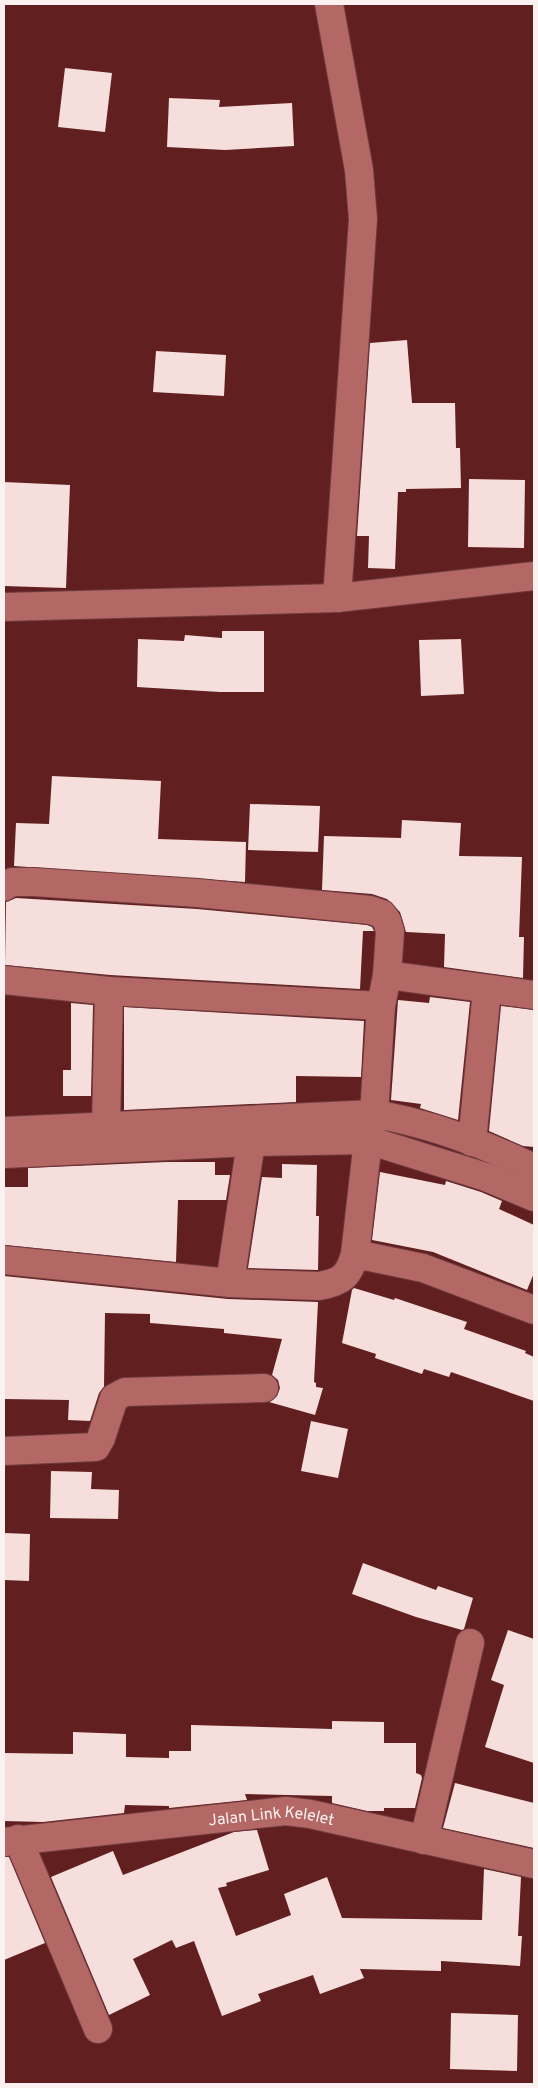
<svg xmlns="http://www.w3.org/2000/svg" width="538" height="2088" font-family="Overpass,sans-serif">
<style>
.building{fill:#f6dedc}
.lines{fill:none;stroke-linecap:round;stroke-linejoin:round}
.minor-casing{stroke:#6f3b3f;stroke-width:30}
.minor{stroke:#b36865;stroke-width:28}
.labels{text-anchor:middle;stroke-width:5;stroke-linejoin:round;paint-order:stroke}
.street-label{font-size:16px;fill:#faf1f0;stroke:#341615}
</style>
<rect width="100%" height="100%" fill="#611f20"/>
<path class="building" d="M 65,68 L 112,73 L 105,132 L 58,127 Z
M 169,98 L 220,100 L 219,107 L 292,103 L 294,146 L 225,150 L 167,147 Z
M 407,340 L 412,403 L 455,403 L 456,448 L 460,448 L 461,488 L 406,489 L 406,492 L 398,492 L 395,569 L 368,568 L 369,536 L 357,536 L 370,343 Z
M 156,351 L 226,355 L 224,396 L 153,392 Z
M 469,479 L 525,480 L 524,548 L 468,547 Z
M 4,482 L 70,485 L 66,588 L 4,586 Z
M 222,631 L 264,631 L 264,692 L 220,692 L 137,687 L 138,639 L 184,641 L 185,635 L 222,638 Z
M 461,639 L 464,694 L 421,696 L 419,640 Z
M 52,776 L 161,781 L 158,839 L 246,842 L 245,882 L 14,866 L 16,823 L 49,824 Z
M 250,804 L 320,806 L 318,852 L 248,850 Z
M 402,820 L 461,823 L 459,856 L 522,857 L 519,937 L 524,937 L 523,978 L 444,967 L 445,934 L 406,932 L 400,912 L 387,899 L 372,894 L 322,890 L 324,836 L 401,838 Z
M 16,898 L 197,909 L 367,925 L 372,927 L 374,931 L 363,931 L 360,989 L 110,975 L 5,965 L 6,902 Z
M 430,997 L 470,1002 L 458,1120 L 420,1108 L 421,1104 L 391,1100 L 398,1000 L 429,1003 Z
M 71,1003 L 93,1005 L 91,1096 L 63,1096 L 63,1070 L 71,1070 Z
M 501,1006 L 534,1010 L 534,1147 L 523,1146 L 489,1131 Z
M 124,1007 L 364,1021 L 361,1077 L 296,1076 L 296,1102 L 124,1110 Z
M 167,1162 L 215,1162 L 215,1175 L 230,1175 L 226,1200 L 178,1200 L 176,1262 L 4,1245 L 4,1187 L 28,1187 L 28,1168 Z
M 282,1164 L 317,1165 L 316,1216 L 319,1216 L 318,1270 L 248,1268 L 262,1177 L 282,1178 Z
M 380,1172 L 445,1185 L 446,1181 L 481,1192 L 502,1201 L 499,1209 L 534,1225 L 534,1273 L 527,1290 L 433,1252 L 372,1240 Z
M 4,1276 L 228,1299 L 318,1302 L 314,1382 L 316,1383 L 316,1387 L 323,1388 L 315,1415 L 269,1402 L 277,1396 L 280,1388 L 278,1380 L 272,1375 L 282,1339 L 224,1333 L 224,1329 L 150,1323 L 150,1314 L 105,1313 L 104,1387 L 99,1393 L 90,1421 L 68,1420 L 69,1400 L 4,1399 Z
M 354,1288 L 394,1300 L 395,1298 L 467,1322 L 464,1329 L 526,1351 L 525,1353 L 534,1357 L 534,1401 L 451,1372 L 449,1377 L 424,1369 L 422,1374 L 375,1358 L 376,1354 L 342,1343 L 352,1290 Z
M 311,1421 L 348,1429 L 338,1478 L 301,1471 Z
M 51,1471 L 92,1472 L 91,1489 L 119,1490 L 118,1519 L 50,1518 Z
M 4,1533 L 30,1534 L 29,1581 L 4,1580 Z
M 363,1563 L 436,1590 L 438,1586 L 473,1598 L 464,1629 L 462,1630 L 416,1617 L 352,1594 Z
M 508,1630 L 534,1639 L 534,1763 L 485,1747 L 504,1685 L 491,1680 Z
M 332,1721 L 384,1722 L 384,1743 L 416,1743 L 416,1773 L 421,1775 L 422,1778 L 415,1808 L 384,1808 L 384,1811 L 367,1811 L 332,1803 L 332,1796 L 245,1794 L 247,1800 L 169,1808 L 169,1806 L 125,1805 L 124,1813 L 43,1822 L 4,1821 L 4,1753 L 73,1754 L 73,1732 L 126,1734 L 126,1757 L 169,1758 L 169,1751 L 191,1751 L 191,1725 L 332,1729 Z
M 455,1783 L 534,1803 L 534,1848 L 443,1828 Z
M 257,1830 L 269,1870 L 226,1883 L 227,1886 L 218,1888 L 236,1936 L 291,1915 L 284,1894 L 327,1877 L 342,1918 L 482,1920 L 484,1869 L 521,1877 L 518,1936 L 522,1936 L 520,1966 L 441,1961 L 441,1971 L 360,1969 L 364,1978 L 320,1994 L 313,1975 L 258,1994 L 261,2001 L 222,2016 L 194,1941 L 176,1948 L 172,1940 L 133,1959 L 150,1995 L 109,2015 L 51,1877 L 113,1851 L 123,1875 L 234,1832 Z
M 4,1857 L 9,1857 L 45,1943 L 4,1960 Z
M 451,2013 L 518,2015 L 517,2071 L 450,2069 Z"/>
<g class="lines">
<defs>
<g id="minor">
<path d="M 329,4 L 359,170 L 363,219 L 337,598"/>
<path d="M 4,607 L 337,598 L 534,576"/>
<path d="M 4,887 L 12,882 L 33,882 L 198,893 L 370,910 L 382,914 L 387,921 L 390,931 L 387,975 L 381,1006 L 374,1114 L 368,1140 L 355,1254 C 349,1276 342,1282 319,1286 L 230,1283 L 4,1260"/>
<path d="M 387,975 L 534,995"/>
<path d="M 4,980 L 109,991 L 381,1006"/>
<path d="M 106,1126 L 109,991"/>
<path d="M 4,1131 L 374,1114 C 429,1123 484,1144 534,1168"/>
<path d="M 472,1142 L 487,990"/>
<path d="M 4,1154 L 251,1142 L 368,1140 L 486,1177 L 534,1197"/>
<path d="M 355,1254 L 423,1268 L 534,1310"/>
<path d="M 230,1283 L 251,1142"/>
<path d="M 4,1451 L 96,1447 L 101,1438 L 114,1398 L 125,1392 L 264,1388"/>
<path d="M 18,1839 L 98,2029"/>
<path d="M 424,1840 L 470,1643"/>
<path id="s1" d="M 4,1842 L 286,1811 L 310,1814 L 534,1864"/>
</g>
</defs>
<use href="#minor" class="minor-casing"/>
<use href="#minor" class="minor"/>
</g>
<g class="labels">
<g class="street-label">
<text dy="6" stroke="none"><textPath href="#s1" startOffset="269">Jalan Link Kelelet</textPath></text>
</g>
</g>
<rect width="538" height="2088" fill="none" stroke="#faf1f0" stroke-width="10"/>
</svg>
